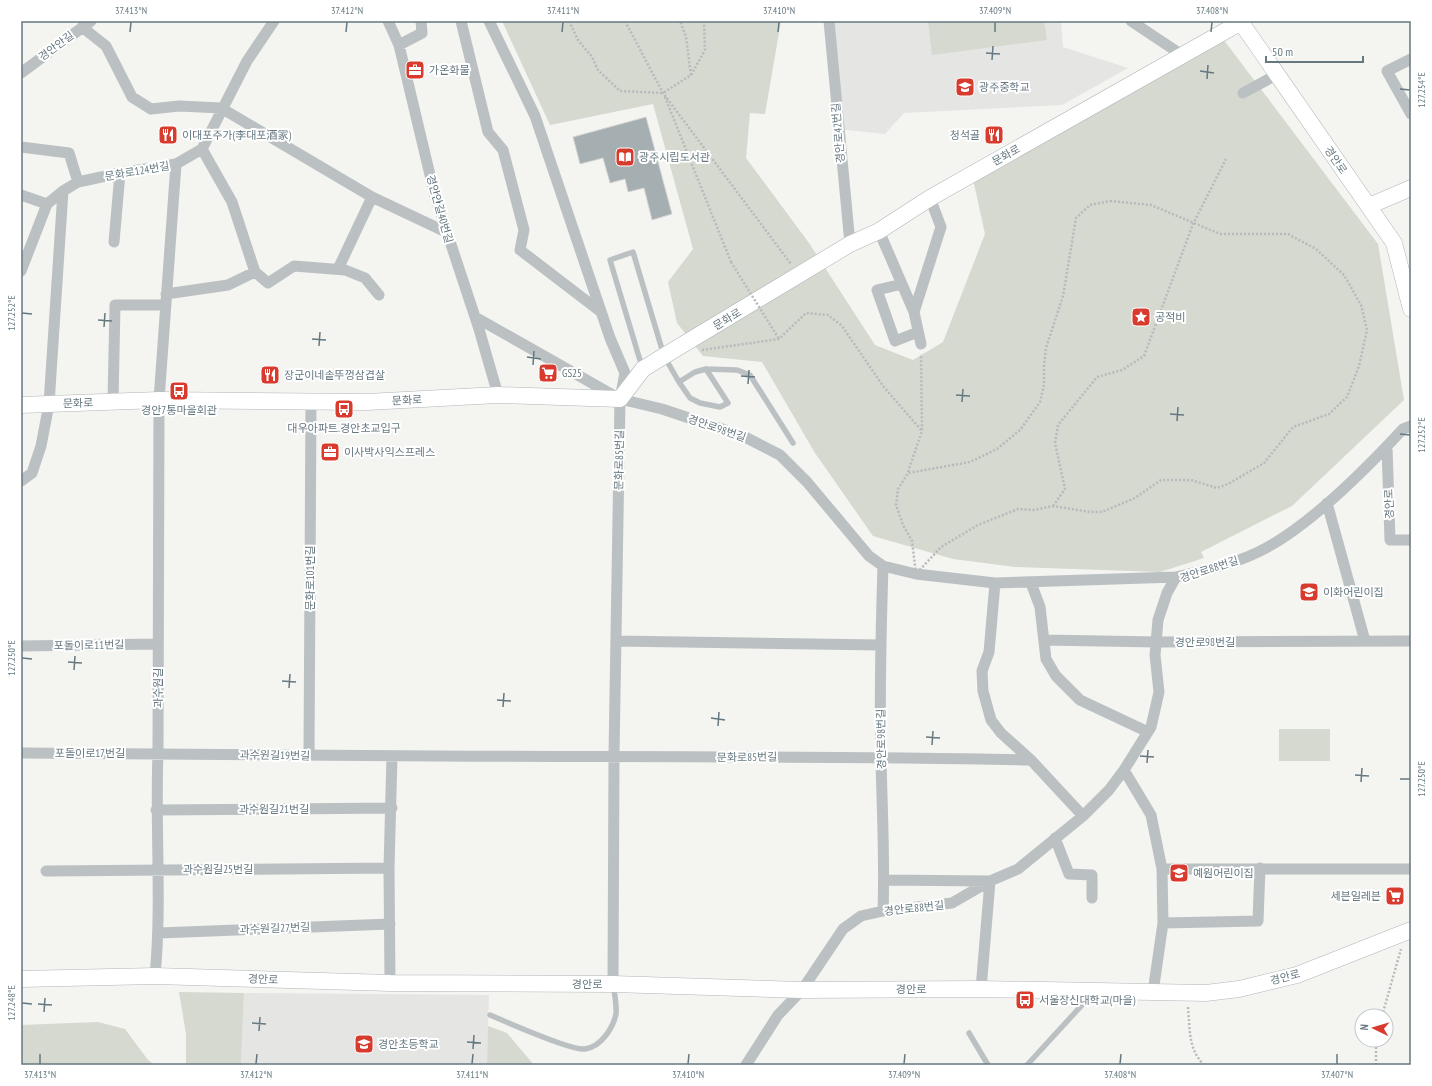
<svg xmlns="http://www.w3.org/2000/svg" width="1432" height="1086" font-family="'PT Sans Narrow','Noto Sans KR',sans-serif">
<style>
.built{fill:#e5e5e4}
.green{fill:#d5d9d0}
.building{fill:#a5aeb1;stroke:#d6d5d3}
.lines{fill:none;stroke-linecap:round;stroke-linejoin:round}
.secondary-casing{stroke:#b0b6b9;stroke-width:17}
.path{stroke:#b7babc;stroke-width:2.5;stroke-dasharray:2 2;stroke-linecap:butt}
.lane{stroke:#bbc0c2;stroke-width:5.5}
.street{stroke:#bbc0c2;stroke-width:11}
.secondary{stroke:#fff;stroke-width:16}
.path-bridge{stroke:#b7babc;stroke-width:2.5;stroke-dasharray:2 2;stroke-linecap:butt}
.ticks{fill:none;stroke:#657880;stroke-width:1.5}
.labels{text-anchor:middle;stroke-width:4;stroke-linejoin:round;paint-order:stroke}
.street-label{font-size:11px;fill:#657880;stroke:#fff}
.poi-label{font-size:11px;fill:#657880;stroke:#fff;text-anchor:start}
.neatline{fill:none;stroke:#657880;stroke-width:1.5}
.ticks-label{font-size:10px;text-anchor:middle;fill:#657880}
</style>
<rect width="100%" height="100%" fill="#f4f4f1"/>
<path class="built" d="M 832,21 L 1061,21 L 1063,47 L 1128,68 L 1062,105 L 904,113 L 885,134 L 838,129 Z
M 244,993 L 489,995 L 487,1065 L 241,1065 Z"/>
<path class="green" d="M 502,21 L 781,21 L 765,114 L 750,113 L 746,158 L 809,243 L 875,345 L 913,360 L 943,342 L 985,234 L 973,179 L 1220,35 L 1378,244 L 1404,400 L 1292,506 L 1201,552 L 1204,558 L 1160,572 L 1015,567 L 953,559 L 873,536 L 815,453 L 762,362 L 703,356 L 677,323 L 668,282 L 693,249 L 653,104 L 550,125 Z
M 928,21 L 1044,21 L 1047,40 L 932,55 Z
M 1279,729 L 1330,729 L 1330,761 L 1279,761 Z
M 179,992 L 244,993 L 241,1065 L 186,1065 L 186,1034 Z
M 98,1022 L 125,1029 L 148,1060 L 155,1065 L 21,1065 L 21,1025 Z
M 488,1026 L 507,1033 L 534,1065 L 487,1065 Z"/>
<path class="building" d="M 646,117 L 672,214 L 652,220 L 644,188 L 628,192 L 625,179 L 610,183 L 603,158 L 580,164 L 573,137 Z"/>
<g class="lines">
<defs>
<path id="secondary" d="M 1240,21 L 1394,243 L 1411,309
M 1369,206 L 1411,188
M 21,405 L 159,400 L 367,402 L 498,395 L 620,399 L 643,369 L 664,356 L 850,244 L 879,231 L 930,198 L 1243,21
M 21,979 L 155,976 L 390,983 L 613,984 L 802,990 L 981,989 L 1206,993 L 1239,989 L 1297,975 L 1411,930"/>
</defs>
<use href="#secondary" class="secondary-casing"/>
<path class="path" d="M 569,21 L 578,40 L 592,57 L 598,70 L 620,91 L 663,93 L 691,75 L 686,37 L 680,21
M 625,21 L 663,93 L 791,264
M 691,75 L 705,50 L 704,21
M 665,97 L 731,262
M 1110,201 L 1151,205 L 1220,234 L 1288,234 L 1316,249 L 1344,275 L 1361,305 L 1367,330 L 1359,366 L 1347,397 L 1329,414 L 1293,427 L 1264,463 L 1228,484 L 1217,488 L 1191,480 L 1161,480 L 1135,498 L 1102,512 L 1090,512 L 1053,506 L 1034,510 L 1018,509 L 978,525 L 941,547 L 916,574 L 912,541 L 903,525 L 896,505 L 898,489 L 908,473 L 970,462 L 997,449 L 1020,430 L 1040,402 L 1044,385 L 1044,365 L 1046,348 L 1063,296 L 1076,218 L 1090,205 Z
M 702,350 L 779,339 L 806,313 L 828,315 L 842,326 L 883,386 L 922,431
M 908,472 L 922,431 L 921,354
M 1053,506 L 1065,489 L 1055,443 L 1058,425 L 1097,377 L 1122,370 L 1144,356 L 1193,224 L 1226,159
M 1188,1007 C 1190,1029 1188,1049 1204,1065
M 1382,1016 L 1401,949
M 1376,1065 L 1376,1040"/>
<path class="lane" d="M 642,367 L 610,260 L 633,252 L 664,356 L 679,382 L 690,398 L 700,403 L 720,407 L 728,403 L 706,369
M 679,382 L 695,372 L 706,369 L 737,370 L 750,375 L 793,443
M 490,1015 C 506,1022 572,1051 585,1049 C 601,1047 613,1028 616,1014 C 617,1005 614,994 614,986
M 969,1033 L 988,1065
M 1027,1065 L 1093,993"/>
<path class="street" d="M 388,21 L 399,45 L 435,196 L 479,329 L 498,395
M 461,21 L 488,132 L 503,150 L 524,230 L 520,250 L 601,312
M 489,21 L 535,116 L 610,338 L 625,373 L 620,399 L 614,755 L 613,984
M 829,21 L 850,244
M 1131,21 L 1182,55
M 82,27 L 106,46 L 132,97 L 151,109 L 179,106 L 221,108 L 372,197 L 446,232
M 399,45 L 422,33 L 421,21
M 1411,59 L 1387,71 L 1411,114
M 21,73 L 91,21
M 1243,93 L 1276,75
M 21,147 L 69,153 L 78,182
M 21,195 L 47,204
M 879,231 L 914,312 L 921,344
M 114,242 L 120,173
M 338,269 L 372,197
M 21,271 L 47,204 L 63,191 L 78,182 L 120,173 L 176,164 L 202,149 L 247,61 L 274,21
M 255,272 L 268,283 L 294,266 L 345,270 L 365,278 L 379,295
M 902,284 L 877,290 L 895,341 L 918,332
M 166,294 L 228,285 L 255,272 L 232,202 L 202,149
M 914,312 L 941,227 L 930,198
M 475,317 L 620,399 L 662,409 L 743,436 L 780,455 L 807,482 L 869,556 L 883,566 L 916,574 L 995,583 L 1176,577
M 113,402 L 115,305 L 165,305
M 1387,446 L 1390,540 L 1411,540
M 21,481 L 32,473 L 41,446 L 49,404 L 63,191
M 1327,503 L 1365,641
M 995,583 L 989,652 L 982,671 L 983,691 L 991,720 L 1001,733 L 1031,760 L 1083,816
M 1031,583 L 1040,607 L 1046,659 L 1056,676 L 1080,700 L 1148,732
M 1044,640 L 1157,642 L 1411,641
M 616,641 L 880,645
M 21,646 L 157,644
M 21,753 C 160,753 299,755 437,756 C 635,757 833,756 1031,760
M 309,755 L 311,402
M 1124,770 L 1151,815 L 1162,869 L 1163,923 L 1153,992
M 156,810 L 392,808
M 1055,838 L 1069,874 L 1092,875 L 1092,898
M 1162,869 L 1411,869
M 46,871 L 389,868
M 884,880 L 990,881 L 981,989
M 883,911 C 885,860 882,809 881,758 C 879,694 881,630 883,566
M 1163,923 L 1258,921 L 1260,868
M 159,933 L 390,924
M 155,976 C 162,902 155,828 158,753 L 159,400 L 176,164
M 390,983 L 389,868 L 392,756
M 746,1065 L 778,1015 L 802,990 L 843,929 L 861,916 L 883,911 L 952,903 L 990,881 L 1018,869 L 1083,816 L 1109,790 L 1124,770 L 1151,727 L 1159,692 L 1155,655 L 1158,620 L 1167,593 L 1176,577 C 1206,570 1239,563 1266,548 C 1314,522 1366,469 1403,429 L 1411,426"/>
<use href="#secondary" class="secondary"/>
<path class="path-bridge" d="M 731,262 L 779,339"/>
</g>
<path class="ticks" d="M 130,32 L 131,22M 346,32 L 347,22M 562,32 L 563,22M 778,32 L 779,22M 995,32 L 995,22M 1211,32 L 1212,22M 986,53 L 1000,54M 992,60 L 993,46M 1200,71 L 1214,73M 1207,79 L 1208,65M 1400,89 L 1410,90M 22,313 L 32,314M 98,320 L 112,321M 104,327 L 105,313M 312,339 L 326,340M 319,346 L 320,332M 527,357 L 541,359M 533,365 L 534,351M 741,376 L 755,377M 748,384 L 749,370M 956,395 L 970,396M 962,402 L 963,389M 1170,414 L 1184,415M 1177,421 L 1178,407M 1400,434 L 1410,435M 22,658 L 32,659M 68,662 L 82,663M 74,670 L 75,656M 282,681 L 296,682M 289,688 L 290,674M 497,700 L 511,701M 503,707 L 504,693M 711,718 L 725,720M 718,726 L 719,712M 926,737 L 940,738M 932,745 L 933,731M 1140,756 L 1154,757M 1147,763 L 1148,750M 1355,775 L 1369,776M 1400,779 L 1410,779M 1361,782 L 1362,768M 22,1003 L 32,1004M 38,1004 L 52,1005M 44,1012 L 45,998M 252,1023 L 266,1024M 259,1031 L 260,1017M 467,1042 L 481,1043M 473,1049 L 474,1035M 40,1064 L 40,1054M 256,1064 L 257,1054M 472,1064 L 473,1054M 688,1064 L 689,1054M 904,1064 L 905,1054M 1120,1064 L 1121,1054M 1337,1064 L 1337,1054"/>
<defs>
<symbol id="office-square" viewBox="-11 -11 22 22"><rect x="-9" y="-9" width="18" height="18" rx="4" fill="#d83b2d" stroke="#fff"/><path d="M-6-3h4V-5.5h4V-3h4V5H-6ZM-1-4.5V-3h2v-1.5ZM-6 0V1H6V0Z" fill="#fff"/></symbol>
<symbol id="school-square" viewBox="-11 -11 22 22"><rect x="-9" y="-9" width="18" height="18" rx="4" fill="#d83b2d" stroke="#fff"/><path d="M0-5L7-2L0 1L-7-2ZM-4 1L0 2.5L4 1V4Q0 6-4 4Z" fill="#fff"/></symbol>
<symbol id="restaurant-square" viewBox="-11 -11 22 22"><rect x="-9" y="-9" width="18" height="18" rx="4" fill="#d83b2d" stroke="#fff"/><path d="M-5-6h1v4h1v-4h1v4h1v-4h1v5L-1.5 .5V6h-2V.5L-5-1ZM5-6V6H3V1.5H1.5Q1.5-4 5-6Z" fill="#fff"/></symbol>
<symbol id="library-square" viewBox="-11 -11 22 22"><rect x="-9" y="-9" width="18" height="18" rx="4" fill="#d83b2d" stroke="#fff"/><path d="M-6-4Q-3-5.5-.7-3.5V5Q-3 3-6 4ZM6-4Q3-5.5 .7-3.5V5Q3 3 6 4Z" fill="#fff"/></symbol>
<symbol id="sight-square" viewBox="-11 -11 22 22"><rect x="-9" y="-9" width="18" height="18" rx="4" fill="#d83b2d" stroke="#fff"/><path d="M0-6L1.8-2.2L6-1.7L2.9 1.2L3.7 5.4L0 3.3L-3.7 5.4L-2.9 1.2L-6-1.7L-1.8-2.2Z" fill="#fff"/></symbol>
<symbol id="supermarket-square" viewBox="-11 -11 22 22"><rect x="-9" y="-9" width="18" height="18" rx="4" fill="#d83b2d" stroke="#fff"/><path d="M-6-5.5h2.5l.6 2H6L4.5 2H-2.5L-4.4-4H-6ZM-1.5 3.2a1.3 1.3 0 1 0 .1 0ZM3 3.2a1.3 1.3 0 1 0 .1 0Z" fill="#fff"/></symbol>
<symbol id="bus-square" viewBox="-11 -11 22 22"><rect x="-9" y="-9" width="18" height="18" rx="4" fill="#d83b2d" stroke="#fff"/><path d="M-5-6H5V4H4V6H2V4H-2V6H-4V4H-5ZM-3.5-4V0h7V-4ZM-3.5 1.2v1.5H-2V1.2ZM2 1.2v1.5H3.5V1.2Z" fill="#fff"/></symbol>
</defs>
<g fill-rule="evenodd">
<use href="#office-square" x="404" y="59" width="22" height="22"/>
<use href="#school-square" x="954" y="76" width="22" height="22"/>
<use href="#restaurant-square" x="157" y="124" width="22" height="22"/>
<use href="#restaurant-square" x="983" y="124" width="22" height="22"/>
<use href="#library-square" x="614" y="146" width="22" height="22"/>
<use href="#sight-square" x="1130" y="306" width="22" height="22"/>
<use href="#supermarket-square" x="537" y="362" width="22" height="22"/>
<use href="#restaurant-square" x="259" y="364" width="22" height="22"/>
<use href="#bus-square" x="168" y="380" width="22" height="22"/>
<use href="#bus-square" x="333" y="398" width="22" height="22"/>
<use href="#office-square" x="319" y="441" width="22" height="22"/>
<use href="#school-square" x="1298" y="581" width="22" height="22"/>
<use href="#school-square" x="1168" y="862" width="22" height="22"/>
<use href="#supermarket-square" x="1384" y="885" width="22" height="22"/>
<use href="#bus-square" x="1014" y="989" width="22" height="22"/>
<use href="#school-square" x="353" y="1033" width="22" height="22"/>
</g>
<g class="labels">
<g class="street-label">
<text transform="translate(56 46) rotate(-37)" y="4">경안안길</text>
<text transform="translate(838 133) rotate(-95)" y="4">경안로42번길</text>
<text transform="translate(1006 155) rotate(-29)" y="4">문화로</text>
<text transform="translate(1336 160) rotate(55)" y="4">경안로</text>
<text transform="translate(137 171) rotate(-10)" y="4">문화로124번길</text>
<text transform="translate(440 209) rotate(74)" y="4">경안안길40번길</text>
<text transform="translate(727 319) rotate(-31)" y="4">문화로</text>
<text transform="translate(407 400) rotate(-3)" y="4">문화로</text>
<text transform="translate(78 403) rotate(-2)" y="4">문화로</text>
<text transform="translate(717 428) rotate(19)" y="4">경안로98번길</text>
<text transform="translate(619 460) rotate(-89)" y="4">문화로85번길</text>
<text transform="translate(1389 504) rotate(-92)" y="4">경안로</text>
<text transform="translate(1209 569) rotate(-18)" y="4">경안로88번길</text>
<text transform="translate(310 578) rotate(-90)" y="4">문화로101번길</text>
<text x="1205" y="646">경안로98번길</text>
<text transform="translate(89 645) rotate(-1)" y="4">포돌이로11번길</text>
<text transform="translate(158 688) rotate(-90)" y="4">과수원길</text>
<text transform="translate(881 739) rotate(-91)" y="4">경안로98번길</text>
<text x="90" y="757">포돌이로17번길</text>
<text transform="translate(275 755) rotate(1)" y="4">과수원길19번길</text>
<text transform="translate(747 757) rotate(-1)" y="4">문화로85번길</text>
<text x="274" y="813">과수원길21번길</text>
<text x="218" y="873">과수원길25번길</text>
<text transform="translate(914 908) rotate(-6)" y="4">경안로88번길</text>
<text transform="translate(275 928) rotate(-2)" y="4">과수원길27번길</text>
<text transform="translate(1285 977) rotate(-15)" y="4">경안로</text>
<text transform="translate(263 979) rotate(2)" y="4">경안로</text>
<text x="587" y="988">경안로</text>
<text x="911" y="993">경안로</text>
</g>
<g class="poi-label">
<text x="429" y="74">가온화물</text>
<text x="979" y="91">광주중학교</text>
<text x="182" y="139">이대포주가(李대포酒家)</text>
<text x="980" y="139" text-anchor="end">청석골</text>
<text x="639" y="161">광주시립도서관</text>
<text x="1155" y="321">공적비</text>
<text x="562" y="377">GS25</text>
<text x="284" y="379">장군이네솥뚜껑삼겹살</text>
<text x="179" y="414" text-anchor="middle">경안7통마을회관</text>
<text x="344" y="432" text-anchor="middle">대우아파트.경안초교입구</text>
<text x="344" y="456">이사박사익스프레스</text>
<text x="1323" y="596">이화어린이집</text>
<text x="1193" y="877">예원어린이집</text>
<text x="1381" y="900" text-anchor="end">세븐일레븐</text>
<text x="1039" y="1004">서울장신대학교(마을)</text>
<text x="378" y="1048">경안초등학교</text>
</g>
</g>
<rect width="1432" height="1086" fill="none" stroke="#ffffff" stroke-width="44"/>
<g transform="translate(1374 1028) rotate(275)"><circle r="19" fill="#ffffff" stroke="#c1c9cc"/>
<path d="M0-3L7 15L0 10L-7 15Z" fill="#d83b2d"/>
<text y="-6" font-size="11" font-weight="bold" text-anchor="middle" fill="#657880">N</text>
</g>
<path d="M1266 56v6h97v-6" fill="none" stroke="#657880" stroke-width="2"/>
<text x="1272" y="56" font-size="12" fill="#657880" stroke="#ffffff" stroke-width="3" paint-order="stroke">50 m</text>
<rect x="22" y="22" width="1388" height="1042" class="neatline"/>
<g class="ticks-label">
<text x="131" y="14">37.413°N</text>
<text x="347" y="14">37.412°N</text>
<text x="563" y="14">37.411°N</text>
<text x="779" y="14">37.410°N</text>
<text x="995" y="14">37.409°N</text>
<text x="1212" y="14">37.408°N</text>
<text transform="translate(1421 90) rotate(-90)" y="4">127.254°E</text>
<text transform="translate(11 313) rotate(-90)" y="4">127.252°E</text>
<text transform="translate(1421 435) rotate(-90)" y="4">127.252°E</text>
<text transform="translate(11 658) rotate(-90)" y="4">127.250°E</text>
<text transform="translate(1421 779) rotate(-90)" y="4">127.250°E</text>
<text transform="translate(11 1003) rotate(-90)" y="4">127.248°E</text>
<text x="40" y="1078">37.413°N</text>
<text x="256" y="1078">37.412°N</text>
<text x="472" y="1078">37.411°N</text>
<text x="688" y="1078">37.410°N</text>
<text x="904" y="1078">37.409°N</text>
<text x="1120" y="1078">37.408°N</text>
<text x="1337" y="1078">37.407°N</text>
</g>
</svg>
